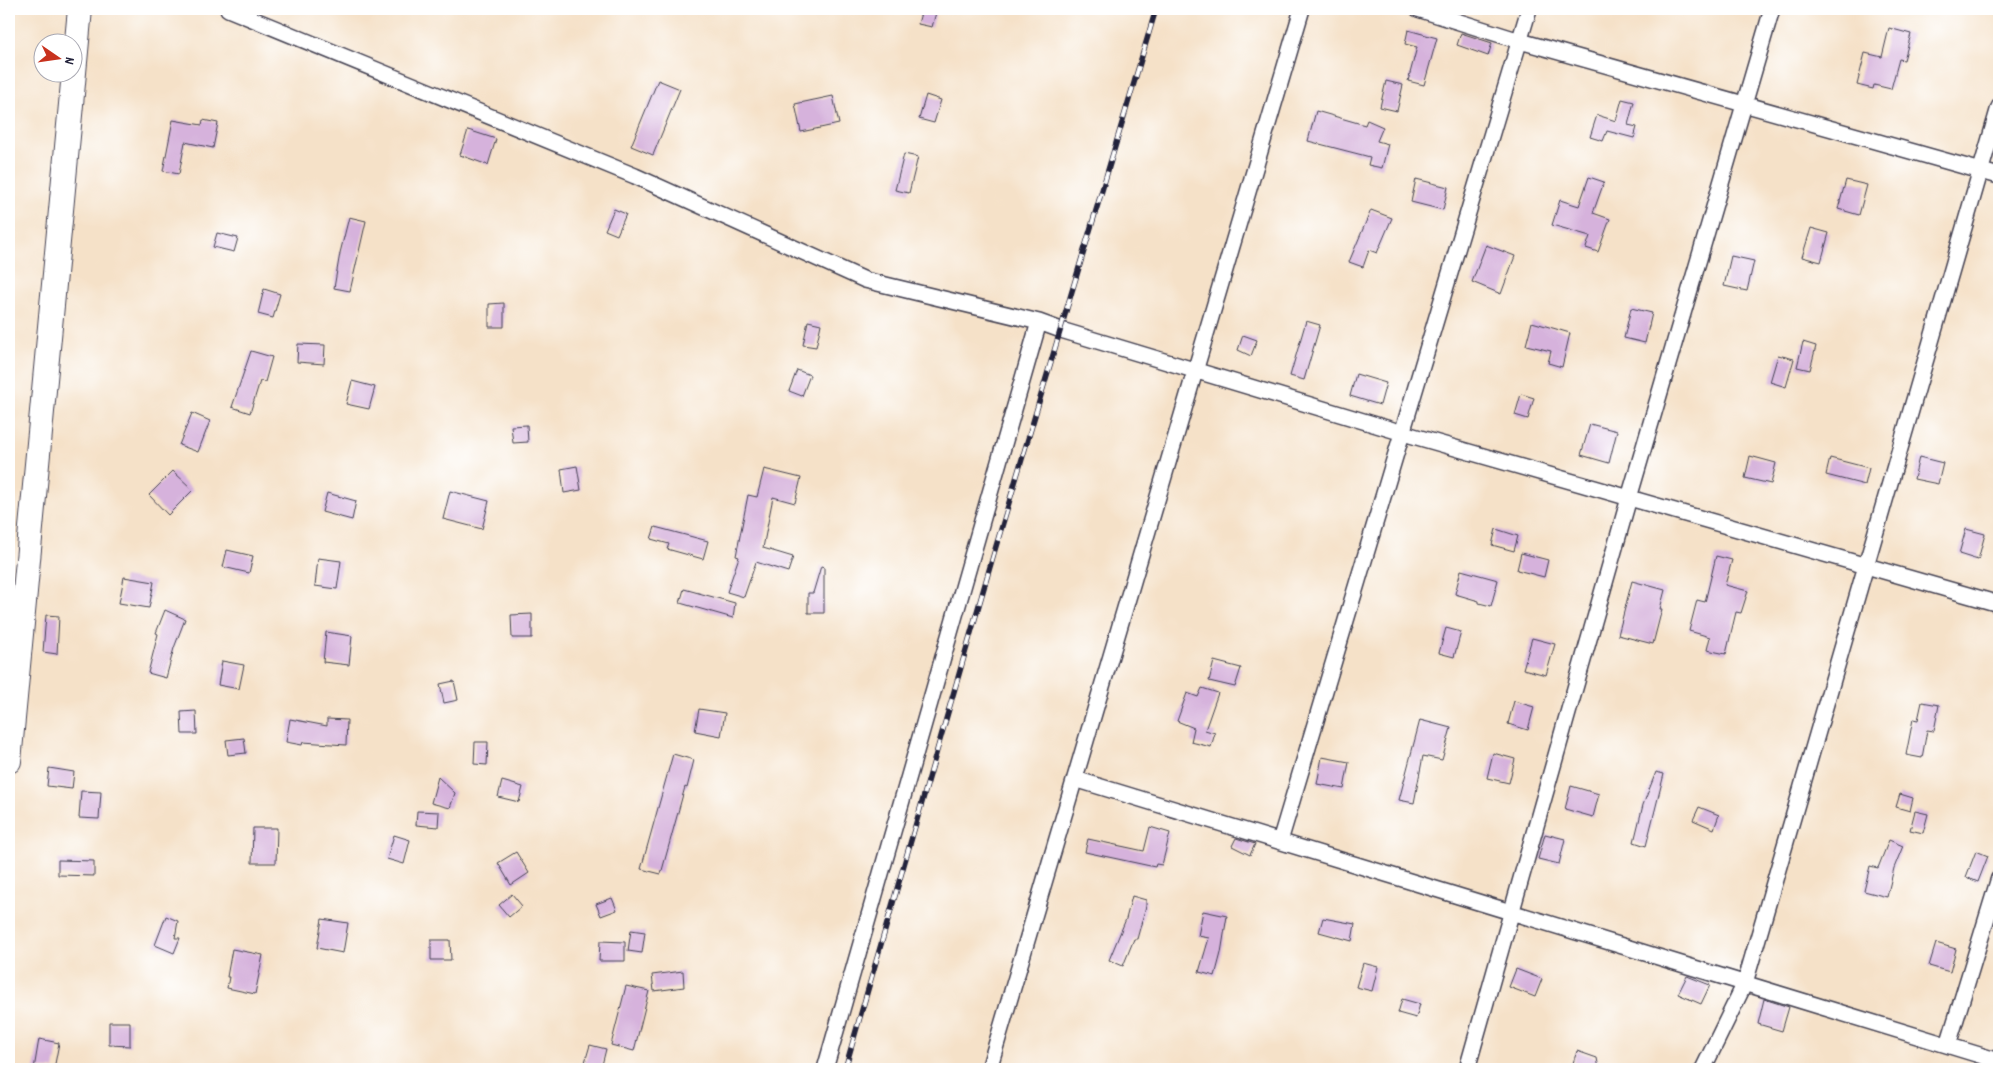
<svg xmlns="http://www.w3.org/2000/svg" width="2008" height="1078" font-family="Dekko,sans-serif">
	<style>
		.building { fill: #d6b2dc }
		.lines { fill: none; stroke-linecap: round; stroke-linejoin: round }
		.minor-casing { stroke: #423f50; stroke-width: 18 }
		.primary-casing { stroke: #423f50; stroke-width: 26 }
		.minor { stroke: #fff; stroke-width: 15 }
		.primary { stroke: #fff; stroke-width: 24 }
		.rail-casing { stroke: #22223b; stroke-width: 5.5 }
		.rail { stroke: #fff; stroke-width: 4; stroke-dasharray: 11; stroke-linecap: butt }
	</style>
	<rect width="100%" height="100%" fill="#fff"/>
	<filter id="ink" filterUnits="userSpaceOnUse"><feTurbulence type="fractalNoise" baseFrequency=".02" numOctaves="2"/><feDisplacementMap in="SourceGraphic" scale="10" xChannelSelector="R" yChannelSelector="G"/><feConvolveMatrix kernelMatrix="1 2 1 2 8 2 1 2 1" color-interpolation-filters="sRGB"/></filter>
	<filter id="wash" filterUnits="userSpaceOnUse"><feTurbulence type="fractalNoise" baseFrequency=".0096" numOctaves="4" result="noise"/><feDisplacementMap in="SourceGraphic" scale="20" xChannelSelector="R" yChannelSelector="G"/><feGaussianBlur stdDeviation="1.12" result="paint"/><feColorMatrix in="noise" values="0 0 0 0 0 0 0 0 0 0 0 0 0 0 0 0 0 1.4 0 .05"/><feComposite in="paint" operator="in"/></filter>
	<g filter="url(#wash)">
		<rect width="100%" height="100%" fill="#f5e1c8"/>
		<g id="blocks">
			<!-- building -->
			<path class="building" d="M922 9H937L932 27 918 24Z
				M1889 28 1911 34 1904 60 1899 59 1891 89 1874 85 1873 89 1857 85 1865 53 1882 57Z
				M1408 30 1437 38 1424 85 1408 81 1417 47 1405 44Z
				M1461 33 1492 43 1488 56 1457 45Z
				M658 80 680 89 653 155 631 146Z
				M1386 81 1403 85 1397 111 1380 107Z
				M926 95 941 100 934 123 919 119Z
				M833 96 839 124 801 132 795 104Z
				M1622 99 1634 102 1628 125 1637 127 1634 138 1607 131 1603 141 1590 137 1597 115 1616 121Z
				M1316 111 1365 125 1367 120 1383 127 1377 141 1388 144 1382 168 1368 165 1370 157 1308 141Z
				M173 120 202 125 203 120 218 123 213 148 185 142 179 174 163 171Z
				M468 130 496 139 488 165 460 155Z
				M904 154 918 157 909 193 895 190Z
				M1589 177 1604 182 1593 213 1610 219 1598 252 1586 248 1590 236 1552 225 1560 200 1579 206Z
				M1416 179 1448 187 1443 210 1411 202Z
				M1846 180 1867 185 1859 215 1838 209Z
				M614 209 626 214 617 235 605 230Z
				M1371 210 1392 218 1377 253 1369 250 1363 267 1349 262Z
				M349 217 366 221 350 291 334 288 340 253Z
				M1811 228 1829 233 1821 262 1802 257Z
				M217 233 238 238 234 252 213 247Z
				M1486 245 1515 256 1501 294 1472 282Z
				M1731 256 1754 261 1747 291 1724 286Z
				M264 289 280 294 273 318 258 314Z
				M504 303V327H489V304Z
				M1631 308 1652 313 1645 343 1624 338Z
				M808 321 821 324 816 347 803 345Z
				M1306 321 1320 325 1304 380 1290 376Z
				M1532 322 1570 333 1562 367 1548 363 1551 351 1526 345Z
				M1243 335 1257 340 1251 356 1238 350Z
				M1803 342 1816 346 1810 370 1797 367Z
				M298 344 325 345 324 364 297 362Z
				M251 351 272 357 265 382 260 381 250 413 232 407Z
				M1778 355 1794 359 1786 387 1770 382Z
				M797 370 810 375 802 396 789 391Z
				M1356 374 1386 383 1380 405 1350 396Z
				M352 381 375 387 369 409 346 404Z
				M1521 394 1534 398 1528 419 1515 415Z
				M192 413 210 421 198 452 179 445Z
				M1590 424 1617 431 1609 463 1581 455Z
				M527 425 528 442 513 443 511 426Z
				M1750 456 1776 463 1771 484 1745 478Z
				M1919 457 1943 463 1938 484 1914 479Z
				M1830 458 1869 468 1865 485 1826 475Z
				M577 466 581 490 564 493 561 469Z
				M764 469 801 478 795 503 773 497 763 548 793 557 788 572 756 562 744 597 727 592 739 557 736 556 748 495 757 497Z
				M173 471 193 490 168 515 149 495Z
				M450 491 489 501 482 529 443 519Z
				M327 493 356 501 352 520 322 512Z
				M655 527 708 541 703 559 667 549 669 544 651 539Z
				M1496 529 1518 536 1514 551 1492 545Z
				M1966 529 1985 534 1978 560 1959 554Z
				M227 550 253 556 249 573 223 567Z
				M1521 553 1548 560 1544 577 1517 570Z
				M1716 556 1732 560 1725 585 1748 591 1741 613 1736 612 1726 654 1707 650 1710 637 1689 631 1697 600 1705 602Z
				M318 558 341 561 337 589 315 586Z
				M821 566 824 567V613H808V593H813Z
				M1461 570 1498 580 1491 606 1479 603V601L1455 594Z
				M124 577 154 582 149 608 119 603Z
				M1632 581 1665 590 1660 609H1662L1653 644 1618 635Z
				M684 589 735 603 733 618 680 603Z
				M165 610 185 619 174 648 166 678 148 673 158 634 156 633Z
				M532 614V638H512L511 615Z
				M46 615 59 616 57 654 43 652Z
				M1446 628 1461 632 1454 657 1439 653Z
				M326 632 352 636 349 665 323 662Z
				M1532 638 1555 644 1546 675 1523 669Z
				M222 661 244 665 239 689 218 685Z
				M1214 661 1241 668 1235 687 1209 681Z
				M454 681 458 700 444 703 440 684Z
				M1202 688 1218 693 1205 730 1215 733 1211 747 1191 742 1194 728 1177 721 1187 693 1198 697Z
				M1514 701 1534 707 1528 730 1508 724Z
				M1922 702 1939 705 1934 731 1927 730 1922 758 1906 755 1913 719 1918 720Z
				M699 709 725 713 721 736 695 731Z
				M196 711 197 734H182L181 712Z
				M290 719 327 726V719L347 720 346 745 303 742 302 745 286 742Z
				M1420 720 1451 728 1442 760 1423 756 1414 803 1399 800Z
				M244 738 246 753 228 755 226 740Z
				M475 742H488L487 765 474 764Z
				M1493 753 1515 759 1509 783 1487 778Z
				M673 754 694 760 687 788 685 787 661 874 641 869Z
				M1322 757 1349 762 1344 789 1317 784Z
				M49 768 74 772 72 789 47 786Z
				M1656 772 1664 774 1646 846 1634 842 1643 805Z
				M438 777 455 793 450 808 431 803Z
				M502 781 523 787 519 802 498 797Z
				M1571 786 1599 794 1593 817 1565 809Z
				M81 791 101 792 99 819 79 818Z
				M1900 794 1913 798 1910 811 1896 807Z
				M1699 807 1719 815 1714 829 1693 820Z
				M417 811 439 812 438 827 416 825Z
				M1915 811 1928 814 1923 833 1910 830Z
				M1150 827 1170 833 1162 865 1156 864 1155 867 1085 852 1088 839 1144 851Z
				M253 828H277L276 863H252Z
				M1545 834 1565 839 1559 864 1538 859Z
				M394 835 410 840 404 864 387 859Z
				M1236 838 1255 844 1250 855 1232 846Z
				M1889 840 1903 846 1894 868 1887 897 1864 891 1870 866 1878 868Z
				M1976 851 1988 856 1978 882 1966 877Z
				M516 852 529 873 511 885 498 863Z
				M58 860 94 861V876L58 875Z
				M512 894 522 906 509 917 499 905Z
				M1132 896 1146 900V906L1137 939H1134L1123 966 1109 960 1126 919Z
				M612 898 617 910 601 916 596 904Z
				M1203 911 1227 916 1221 953 1215 976 1199 972 1209 938 1198 936Z
				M166 916 178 921 175 938H180L174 953 155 945Z
				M1323 918 1355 924 1352 941 1319 932Z
				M322 919 348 923 343 953 317 948Z
				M631 930 645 932 642 953 628 951Z
				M431 940H450L451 960H431Z
				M600 941 625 942V961H599Z
				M1936 943 1956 949 1950 972 1929 966Z
				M232 949 263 955 255 994 227 988 229 977H227Z
				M1363 963 1378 967 1372 991 1356 987Z
				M1516 969 1542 979 1535 997 1509 987Z
				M683 971 684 987 654 991 652 975Z
				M1687 976 1710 985 1701 1004 1678 994Z
				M626 986 649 991 634 1051 611 1045Z
				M1402 999 1420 1004 1416 1018 1398 1013Z
				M1764 999 1789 1007 1782 1031 1758 1024Z
				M109 1022H130V1046L109 1045Z
				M39 1039 59 1043 54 1069H34Z
				M590 1045 606 1049 601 1069H583Z
				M1577 1051 1597 1058 1599 1069H1571Z"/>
		</g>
	</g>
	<g filter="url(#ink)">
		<use href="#blocks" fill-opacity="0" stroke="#423f50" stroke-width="1"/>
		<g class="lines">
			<defs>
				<path id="minor" d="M228 9 635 176 865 280 1039 322 1061 330 1403 433 1999 604
					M1418 9 1520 41 1999 176
					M1075 779 1999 1061
					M1280 841 1529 9
					M1948 1045 1999 878
					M825 1069 1039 322
					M989 1069 1302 9
					M1467 1069 1629 498 1772 9
					M1703 1069 1745 983 1999 107"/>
				<path id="primary" d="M9 761 80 9"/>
			</defs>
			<!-- minor casing -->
			<use href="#minor" class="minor-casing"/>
			<!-- primary casing -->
			<use href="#primary" class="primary-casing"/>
			<!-- minor -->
			<use href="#minor" class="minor"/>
			<!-- primary -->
			<use href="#primary" class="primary"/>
			<defs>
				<path id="rail" d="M845 1069 994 553 1156 9"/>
			</defs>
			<!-- rail casing -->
			<use href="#rail" class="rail-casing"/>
			<!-- rail -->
			<use href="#rail" class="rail"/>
		</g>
	</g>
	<!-- margin -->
	<rect width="2008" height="1078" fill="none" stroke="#fff" stroke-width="30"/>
	<!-- north arrow -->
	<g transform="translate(58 58) rotate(103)"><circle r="24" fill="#ffffff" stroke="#a7a7b1"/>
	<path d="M0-4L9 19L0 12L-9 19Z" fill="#c8321e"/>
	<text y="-8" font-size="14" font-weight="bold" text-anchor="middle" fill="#22223b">N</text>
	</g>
</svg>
